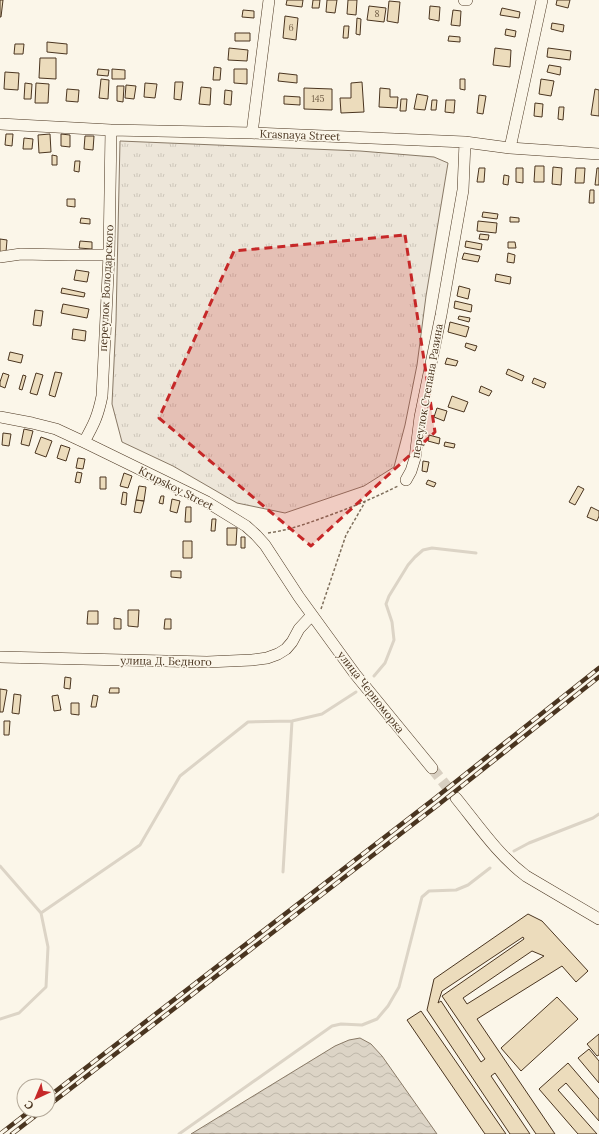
<svg xmlns="http://www.w3.org/2000/svg" width="599" height="1134" font-family="Lora,serif">
	<style>
		.park { fill: url(#park-tufts); stroke: #887966 }
		.water { fill: url(#water-waves); stroke: #887966 }
		.lines { fill: none; stroke-linecap: round; stroke-linejoin: round }
		.stream { stroke: #dcd4c6; stroke-width: 3 }
		.building { fill: #ecdcbc; stroke: #4a3520; fill-rule: evenodd }
		.minor-tunnel { stroke: #d8cfc1; stroke-width: 11; stroke-dasharray: 11 5.5; stroke-linecap: butt }
		.minor-casing { stroke: #4a3520; stroke-width: 12 }
		.path { stroke: #7f6f5c; stroke-width: 1.5; stroke-dasharray: 3 2; stroke-linecap: butt }
		.minor { stroke: #fbf6e9; stroke-width: 11 }
		.rail-casing { stroke: #4a3520; stroke-width: 4.5 }
		.rail { stroke: #fbf6e9; stroke-width: 3; stroke-dasharray: 9; stroke-linecap: butt }
		.marked { fill: #c62828; fill-opacity: 0.2; stroke: #c62828; stroke-width: 3; stroke-dasharray: 8 5; stroke-linejoin: round }
		.labels { text-anchor: middle; stroke-width: 3; stroke-linejoin: round; paint-order: stroke }
		.number-label { font-size: 9px; fill: #725f47 }
		.street-label { font-size: 11px; fill: #4a3520; stroke: #fbf6e9 }
	</style>
	<defs>
		<pattern id="park-tufts" width="24" height="20" patternUnits="userSpaceOnUse"><rect width="24" height="20" fill="#ede6d9"/><path d="M3 7l-1-3M5 7V3M7 7l1-3M15 17l-1-3M17 17v-4M19 17l1-3" fill="none" stroke="#cdc6ba"/></pattern>
		<pattern id="water-waves" width="16" height="10" patternUnits="userSpaceOnUse"><rect width="16" height="10" fill="#dcd4c6"/><path d="M0 5q4-4 8 0t8 0" fill="none" stroke="#beb7aa"/></pattern>
	</defs>
	<rect width="100%" height="100%" fill="#fbf6e9"/>
	<!-- park -->
	<path class="park" d="M120 141 360 151 434 157 448 163 426 296 417 365 405 425 394 467 364 486 285 513 237 503 173 466 122 442 112 404 116 321Z"/>
	<!-- water -->
	<path class="water" d="M360 1038 371 1044 382 1056 437 1134H191L335 1046 349 1040Z"/>
	<g class="lines">
		<!-- stream -->
		<path class="stream" d="M374 676 385 663 394 640 392 622 386 604 389 596 408 565 415 557 423 550 432 548 476 553
			M514 851 529 843 593 818 599 814
			M0 866 41 913 48 947 46 987 19 1013 0 1019
			M283 872 292 721
			M41 913 140 845 180 776 248 722 292 721 322 714 356 692
			M179 1134 332 1026 341 1024 362 1025 377 1019 388 1006 399 987 422 897 429 891 456 890 468 885 490 868"/>
	</g>
	<!-- building -->
	<path class="building" d="M0 0H3L1 17H0Z
		M287 0H303L302 7 286 5Z
		M313 0H320L319 8H312Z
		M327 0H337L335 13 326 12Z
		M348 0H357L356 15 347 14Z
		M557 0H570L568 8 556 5Z
		M389 1 400 2 398 23 387 21Z
		M369 6 386 8 384 22 367 20Z
		M430 6 440 7 439 21 429 19Z
		M502 8 520 12 519 18 500 15Z
		M243 10 254 11V18L242 17Z
		M453 10 461 11 460 26 451 25Z
		M285 16 298 18 296 40 283 38Z
		M357 18 361 19 360 35 356 34Z
		M552 23 564 25 563 32 551 29Z
		M344 26H349L348 38H343Z
		M506 29 516 31 515 37 505 35Z
		M235 33H250V41H235Z
		M449 36 460 37V42L448 41Z
		M47 42 67 44V54L47 52Z
		M15 44H24L23 54H14Z
		M229 48 248 50 247 61 228 60Z
		M495 48 511 50 510 67 493 65Z
		M548 48 571 51 570 60 547 57Z
		M40 58H56V79L39 78Z
		M549 65 561 67 560 75 547 72Z
		M214 67 221 68 220 80H213Z
		M98 69 109 70 108 76 97 75Z
		M112 69 125 70V79H112Z
		M234 69H247V84L234 83Z
		M5 72 19 73 18 90 4 89Z
		M279 73 297 75V83L278 81Z
		M101 79 109 80 108 99 99 98Z
		M460 79H465V90L460 89Z
		M541 79 554 81 551 96 539 94Z
		M175 82H183L181 100 174 99Z
		M362 82 364 112 341 113 340 98H351V83Z
		M25 83 32 84 31 99H24Z
		M36 83 49 84 48 103H35Z
		M145 83 157 84 155 98 144 97Z
		M126 85 136 86 134 99 125 98Z
		M117 86H124L123 102 117 101Z
		M201 87 211 88 210 105 199 104Z
		M304 88 332 89V110L304 109Z
		M380 88 390 89V97H398L397 108 379 107Z
		M67 89 79 90 78 102 66 101Z
		M595 89 599 90V116L591 115Z
		M225 90 232 91 231 105 224 104Z
		M417 94 428 96 425 110 414 109Z
		M479 95 486 96 483 114 477 113Z
		M284 96 300 97V105L284 104Z
		M401 99H407L406 111H400Z
		M432 100H437L436 110H431Z
		M446 100H455L454 113 445 112Z
		M535 103 543 104 542 117 534 116Z
		M559 107H564L563 120 558 119Z
		M6 134H13L12 146 5 145Z
		M50 134 51 152 39 153 38 135Z
		M61 134 70 135V147L61 146Z
		M85 136H94L93 150 84 149Z
		M24 138 33 139 32 149H23Z
		M52 155 57 156V165H52Z
		M75 161H80L79 172 74 171Z
		M535 166H544V182H534Z
		M553 167 562 168 561 185 552 184Z
		M479 168H485L484 182H477Z
		M516 168H523V183L516 182Z
		M576 168H585L584 183H575Z
		M597 168H599V185H595Z
		M504 175 509 176 508 185 503 184Z
		M590 190H594V203H589Z
		M67 199H75V207L67 206Z
		M483 212 498 214 497 219 482 217Z
		M510 217 519 218V222H510Z
		M81 218 90 219V224L80 223Z
		M478 221 497 223 496 233 477 231Z
		M480 234 489 235 488 240 479 239Z
		M0 239 7 240 6 252H0Z
		M80 241 92 242V249L79 248Z
		M466 241 482 244 481 250 465 247Z
		M508 242H515L516 248H508Z
		M464 253 480 256 478 262 462 259Z
		M508 253 515 255 514 263 507 262Z
		M76 270 89 272 87 282 74 280Z
		M496 274 511 277 510 284 495 281Z
		M459 286 470 289 468 299 457 296Z
		M62 288 85 293 84 297 61 293Z
		M455 301 472 305 471 312 454 308Z
		M63 304 89 309 87 318 61 313Z
		M35 310 43 311 41 326 33 325Z
		M459 316 470 318 469 322 458 319Z
		M450 322 469 327 466 337 448 332Z
		M73 329 86 331 85 341 72 339Z
		M466 343 477 346 475 351 465 347Z
		M10 352 23 355 21 363 8 360Z
		M447 358 458 361 456 366 445 364Z
		M508 369 524 376 522 381 506 374Z
		M55 372 62 373 55 397 49 395Z
		M3 373 9 375 5 388 0 386V382Z
		M36 373 43 375 37 395 30 393Z
		M23 375 26 376 22 390 19 389Z
		M534 378 546 383 544 388 532 383Z
		M481 386 492 391 489 396 479 392Z
		M452 396 468 402 464 412 448 407Z
		M437 408 447 411 444 421 434 417Z
		M24 429 33 431 29 446 21 444Z
		M3 433 11 434 9 446 2 445Z
		M429 435 440 438 439 444 428 441Z
		M41 437 52 441 46 457 35 453Z
		M445 442 455 444 454 448 444 446Z
		M61 445 70 448 66 461 57 458Z
		M78 458 85 459 83 469 76 468Z
		M423 461 429 462 427 472 422 471Z
		M77 472 82 473 80 483 75 482Z
		M124 473 132 476 128 488 120 486Z
		M100 477H106V489H100Z
		M428 480 436 483 434 487 426 484Z
		M139 486 146 487 144 501 136 500Z
		M578 486 584 489 575 505 569 502Z
		M123 492 127 493 126 505 121 504Z
		M161 496H164L163 504 159 503Z
		M172 499 180 501 177 513 170 511Z
		M136 500 144 501 141 513 134 512Z
		M186 507H191V522H185Z
		M591 507 599 511V516L597 521 587 517Z
		M212 519H216L215 531H211Z
		M227 528H237L236 545H227Z
		M241 537H245V548H241Z
		M183 541H192V558H183Z
		M171 571H181V578L171 577Z
		M128 610H139L138 627 128 626Z
		M88 611H98V624H87Z
		M114 618 121 619V629H114Z
		M165 619H171V629H164Z
		M65 677 71 678 70 689 64 688Z
		M110 688H119V693H109Z
		M0 689 7 690 3 712H0Z
		M14 694 21 695 19 714 12 713Z
		M58 695 61 710 54 711 52 696Z
		M93 695 98 696 96 707H91Z
		M71 703H79V715L71 714Z
		M4 721H10L9 735H4Z
		M528 914 542 921 588 971 576 982 562 966 477 1019 555 1134H536L495 1073 491 1076 530 1134H510L427 1010 434 979ZM523 937 524 939 442 996 485 1059 481 1062 441 1001 438 1003 442 991ZM532 951 544 956 467 1004 463 998Z
		M557 997 578 1019 521 1071 501 1048Z
		M421 1011 506 1134H485L407 1020Z
		M599 1034V1055L597 1056 587 1044Z
		M589 1049 599 1061V1083L578 1058Z
		M568 1063 599 1099V1121L566 1083 558 1090 597 1134H578L539 1089Z"/>
	<g class="lines">
		<!-- minor-tunnel -->
		<path class="minor-tunnel" d="M432 768 456 798"/>
		<defs>
			<path id="minor" d="M464 0H467
				M0 124 111 130 252 133 465 142 510 148 599 154
				M252 133 269 0
				M510 148 542 0
				M0 257 21 254 68 255H109
				M0 417 32 423 56 429 84 442 207 502 246 526 256 535 265 545 299 597 355 674 432 768
				M84 442C94 424 98 416 102 396L109 255 111 130
				M406 480 411 471 415 458 420 417 441 315 463 190 465 142
				M0 657 207 662 252 660 267 658 278 654 286 649 292 642 299 629 312 615
				M456 798C478 825 498 855 526 876L599 919"/>
		</defs>
		<!-- minor casing -->
		<use href="#minor" class="minor-casing"/>
		<!-- path -->
		<path class="path" d="M268 533C291 530 311 522 333 514 355 506 376 497 398 486
			M321 609 346 535 365 502"/>
		<!-- minor -->
		<use href="#minor" class="minor"/>
		<defs>
			<path id="rail" d="M48 1097 434 799 599 668
				M48 1106 438 805 599 677
				M0 1134 31 1110
				M12 1134 43 1110"/>
		</defs>
		<!-- rail casing -->
		<use href="#rail" class="rail-casing"/>
		<!-- rail -->
		<use href="#rail" class="rail"/>
	</g>
	<!-- marked area -->
	<path class="marked" d="M405 235 435 432 311 546 159 418 234 251Z"/>
	<g class="labels">
		<!-- number labels -->
		<g class="number-label">
			<text x="377" y="17">8</text>
			<text x="291" y="31">6</text>
			<text x="318" y="102">145</text>
		</g>
		<!-- street labels -->
		<g class="street-label">
			<text transform="translate(300 135) rotate(2)" y="4">Krasnaya Street</text>
			<text transform="translate(106 288) rotate(-87)" y="4">переулок Володарского</text>
			<text transform="translate(427 391) rotate(-80)" y="4">переулок Степана Разина</text>
			<text transform="translate(176 488) rotate(27)" y="4">Krupskoy Street</text>
			<text transform="translate(166 661) rotate(1)" y="4">улица Д. Бедного</text>
			<text transform="translate(371 692) rotate(52)" y="4">улица Черноморка</text>
		</g>
	</g>
	<!-- north arrow -->
	<g transform="translate(36 1098) rotate(224)"><circle r="19" fill="#fbf6e9" stroke="#b4a999"/>
	<path d="M0-3L7 15L0 10L-7 15Z" fill="#c62828"/>
	<text y="-6" font-size="11" font-weight="bold" text-anchor="middle" fill="#4a3520">С</text>
	</g>
</svg>
